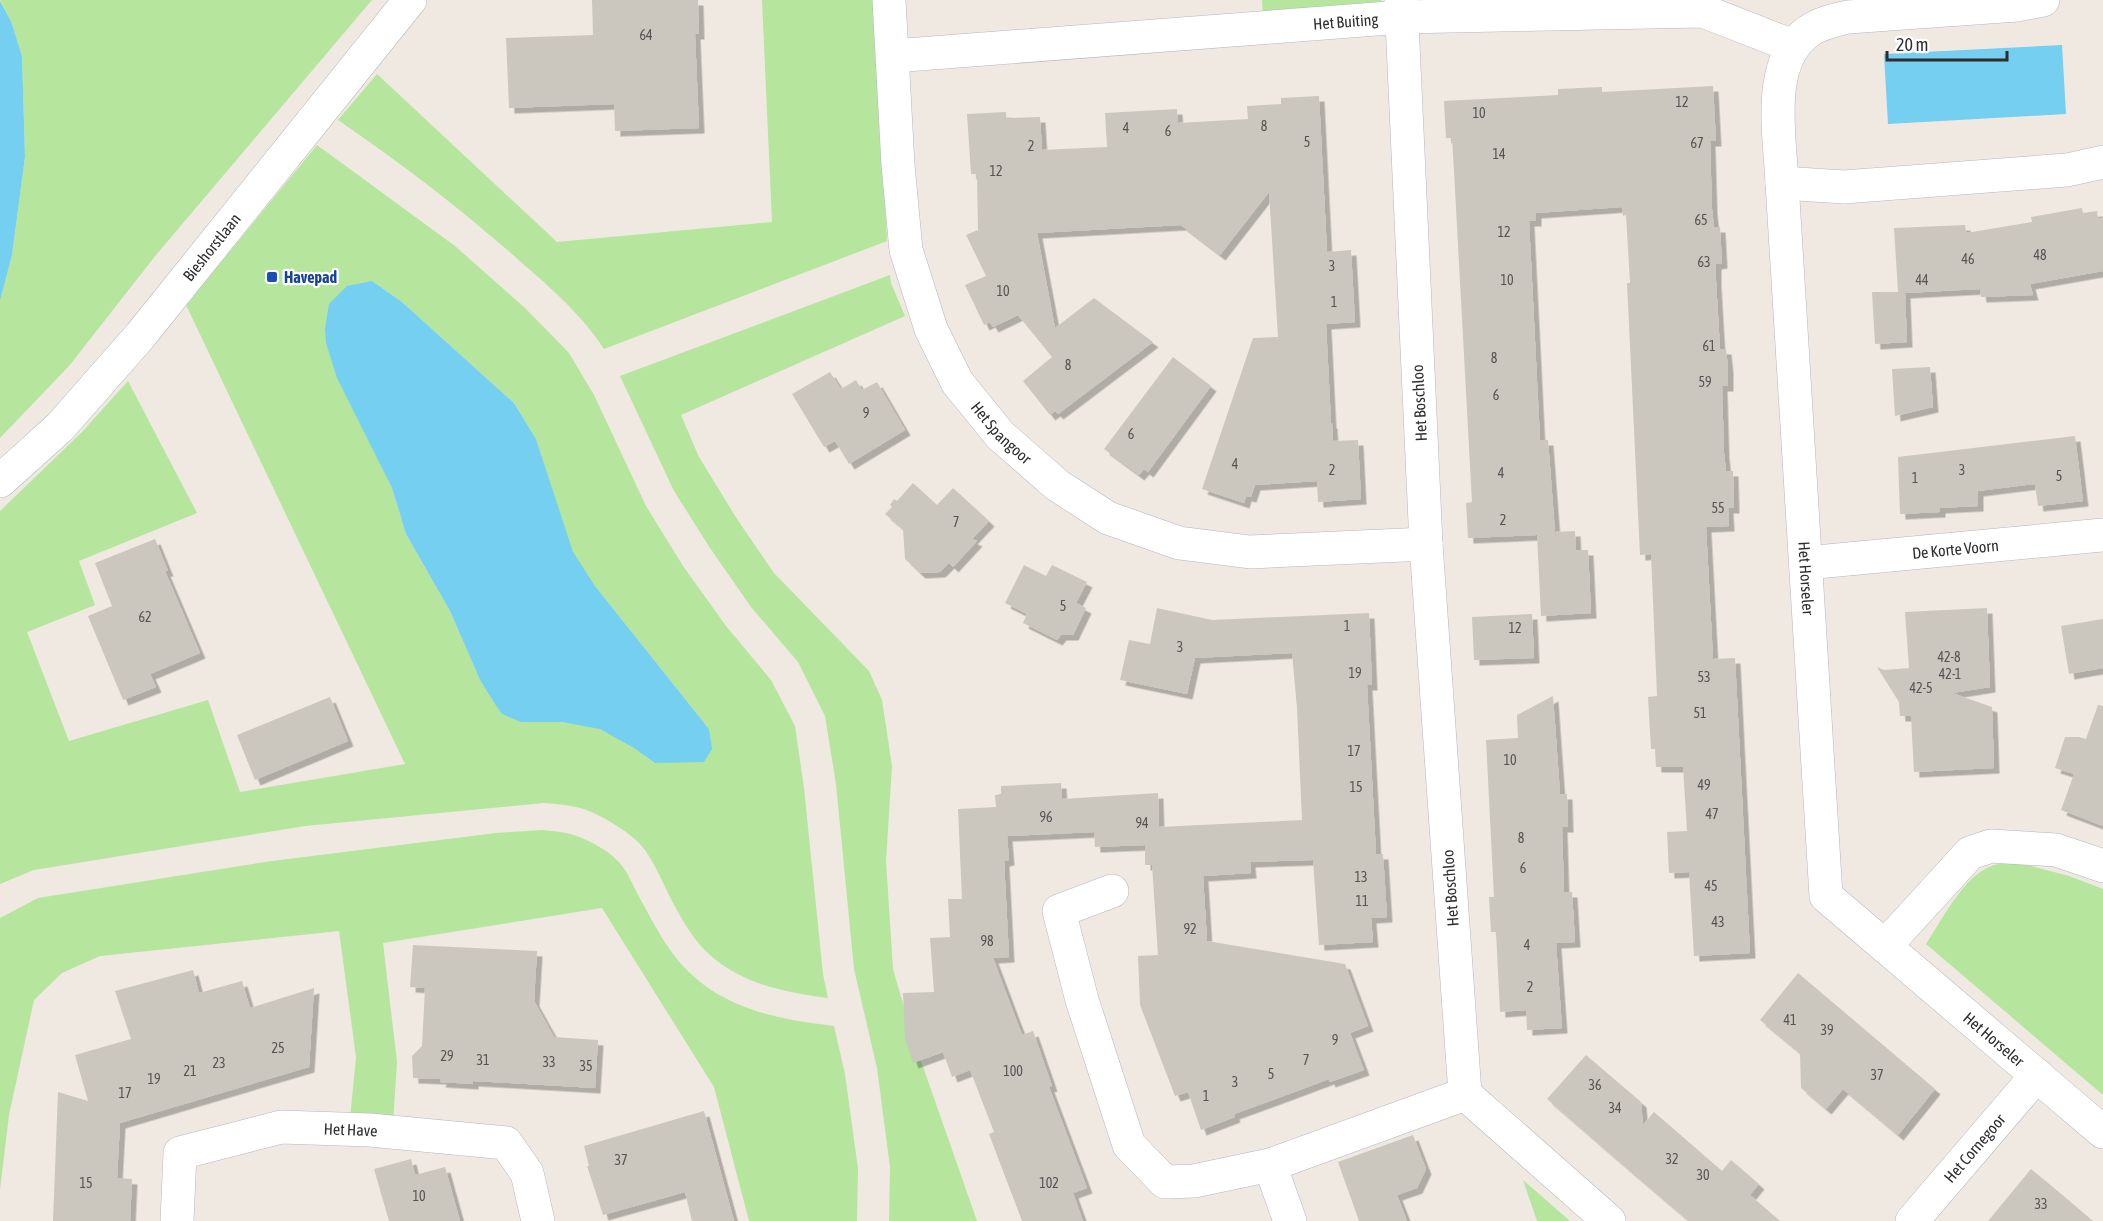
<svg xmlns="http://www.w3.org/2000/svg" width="2103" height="1221" font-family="'Asap Condensed',sans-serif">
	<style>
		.green { fill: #b6e59e; fill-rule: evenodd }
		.water { fill: #75cff0 }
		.building { fill: #cbc7bf; filter: url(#shadow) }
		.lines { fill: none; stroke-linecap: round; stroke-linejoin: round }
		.minor-casing { stroke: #b4b7c1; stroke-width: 34 }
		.minor { stroke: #fff; stroke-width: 33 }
		.transit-dot { fill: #1a4fb4; stroke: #fff; stroke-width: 2 }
		.labels { text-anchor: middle; stroke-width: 4.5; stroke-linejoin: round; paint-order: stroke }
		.number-label { font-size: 14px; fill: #555452 }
		.street-label { font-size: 16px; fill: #2e2e2e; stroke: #fff }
		.transit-label { font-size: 16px; font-weight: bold; fill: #164399; stroke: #fff; text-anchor: start }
	</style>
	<defs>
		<filter id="shadow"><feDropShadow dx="5.5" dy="5.5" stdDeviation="0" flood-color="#0004"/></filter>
	</defs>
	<rect width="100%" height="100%" fill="#efe9e1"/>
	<!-- green -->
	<path class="green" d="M0 0H372L156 255 69 366 0 438V301L12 255 25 157 22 56 11 21Z
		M762 0H875L887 241 604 349C583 316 551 288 522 263 464 211 402 164 338 120L377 74 557 242 772 222Z
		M1262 0H1381L1382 11 1263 16Z
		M317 145 455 246 525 308 569 353 594 395 646 506 683 566 726 626 771 680 795 726 804 788 823 974 828 998C787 993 742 984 710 955 694 941 683 921 673 903 664 885 656 866 645 850 634 834 599 813 580 808 569 805 556 804 544 803L305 826 34 870 0 884V511L82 432 128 381 197 513 79 561 95 605 27 632 69 741 208 700 240 792 405 764 186 305ZM372 281 402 302 514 403 536 439 572 552 595 586 709 729 655 763C639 751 620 736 600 729 575 720 547 722 521 722L480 680 450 611 406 534 392 488 366 434Z
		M890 275 891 283 905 316 681 415 699 457 737 519 774 573 869 671 882 700 892 766 886 861 893 969 914 1041 977 1221H889L890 1167 877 1068 854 969 836 784 825 716 798 662 751 607 710 548 674 491 620 376Z
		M542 830C552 831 564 832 574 835 591 841 612 852 623 867 628 874 632 883 636 891 652 920 667 952 691 974 730 1011 784 1020 834 1026L845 1074 858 1169 857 1221H749L714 1087 602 908 383 943 397 1062 393 1123 350 1119 356 1057 339 931 100 956 62 973 34 1000 9 1115 0 1190V918L38 898 272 861 496 833Z
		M2016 862 2069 876 2103 889V1095L1926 944C1942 920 1964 875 1992 866 1999 863 2008 863 2016 862Z
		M1523 1180 1570 1221H1537Z"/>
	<!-- water -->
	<path class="water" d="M0 1 11 21 22 56 25 157 12 255 0 301Z
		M2062 45 2066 114 1888 124 1884 54Z
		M372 281 402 302 514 403 536 439 573 552 595 586 709 729 712 749 704 762 655 763 634 748 600 729 562 722H521L502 714 495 704 480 680 450 611 406 534 392 488 337 378 326 343 325 329 329 304 347 286Z"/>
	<!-- building -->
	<path class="building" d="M592 0H698L699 34H695L699 128 615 131 614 104 509 108 506 38 593 35Z
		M1713 86 1716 141H1710L1712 209 1714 227H1720L1722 263 1716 264V281L1720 349H1726L1728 368V386H1722L1724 453 1726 471H1733L1734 508H1728L1729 526 1706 527 1713 659 1735 658 1750 953 1694 956 1689 872 1669 873 1667 832 1687 831 1683 767H1656L1655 749H1651L1648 697 1657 696 1651 554 1640 555 1627 283H1630L1626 215 1623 216 1622 207 1536 213V221H1529L1540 440H1548L1555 532 1575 531 1576 550H1588L1591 613 1541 616 1537 535 1468 538 1466 503 1472 502 1454 172 1452 138H1446L1444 101 1558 95V89L1602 87V92Z
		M1319 96 1327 252 1351 250 1355 322 1326 324 1331 423H1332L1333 441 1358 440 1361 499 1318 502 1317 481 1255 485 1251 497 1246 496 1244 503 1202 489 1253 338 1278 337 1269 192 1220 255 1181 225 1037 233 1055 328 1094 298 1153 342 1058 414 1055 411 1050 415 1023 381 1052 357 1018 315 993 327 990 322 984 325 965 285 986 276 966 235 978 230 977 174H971L967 114 1006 112V118L1040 117 1042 150 1107 147 1105 113 1177 109 1178 123 1248 119 1247 106 1281 104V98Z
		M2082 208 2083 213 2097 211 2098 219 2103 218V271L2030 284 2033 295 1981 297 1980 289 1905 293 1907 342 1875 344 1872 292H1898L1894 228 1965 225 1966 233 2032 222 2031 217Z
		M1173 357 1211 386 1148 472 1144 469 1139 475 1104 449Z
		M1930 367 1933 407 1895 416 1892 369Z
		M830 372 841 389 856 380 862 390 877 382 905 430 849 464 835 441 824 447 792 394Z
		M2075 436 2083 501 2038 506 2035 484 1978 491V506L1940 508V512L1900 514 1898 457Z
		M913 483 937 505 953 488 989 521 972 539 977 541 953 567 949 563 940 572 920 573 905 559 903 529 885 514 892 507 890 505 894 499 897 501Z
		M155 539 168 571H165L200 653 150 674 156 687 123 700 88 616 112 606 95 563Z
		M1024 565 1046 576 1052 565 1087 582 1076 603 1086 608 1073 635H1061L1057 640 1023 623 1027 614 1005 603Z
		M1157 608 1212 620 1369 613 1372 685H1367L1376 854H1383L1387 917 1371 918 1373 942 1319 945 1313 860 1250 862 1251 873 1203 876 1207 941 1345 964 1368 1026 1350 1033 1364 1070 1330 1082 1329 1079 1297 1091 1234 1114 1235 1117 1201 1130 1188 1092 1175 1096 1140 1005 1138 956 1158 955 1152 865H1145V845L1095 847 1094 832 1007 836 1009 860 1004 861 1009 957 993 958 1022 1035 1033 1031 1052 1086 1049 1087 1087 1188 1073 1193 1083 1221H1022L989 1134 994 1132 970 1070 952 1077 943 1052 913 1063 905 1039 903 993 934 992 930 938 950 937 948 899H962L958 809 996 807 995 795 1001 794V786L1061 783 1062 799 1158 793 1159 827 1302 820 1297 708 1292 653 1195 658 1187 694 1120 680 1129 640 1150 644Z
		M1987 608 1990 687 1952 693 1992 707 1994 768 1914 772 1911 716H1900L1899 702 1877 667 1884 670 1909 668 1905 612Z
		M1532 614 1534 658 1474 660 1472 617Z
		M2103 619V668L2069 674 2061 626Z
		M1553 696 1560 794H1567L1568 827H1562L1564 892H1572L1575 942 1556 943 1562 1028 1527 1030 1526 1010 1500 1012 1496 932H1491L1489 897H1494L1486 740 1518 738 1517 715Z
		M330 697 348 741 255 780 237 735Z
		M2098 705 2103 706V826L2061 810 2074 774 2055 768 2065 737H2079L2086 739Z
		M413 945 537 951 534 1001 554 1037 598 1040 595 1088 473 1081V1084L440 1082 441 1079 413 1078 412 1056 422 1046 425 988 410 987Z
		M193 970 199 993 242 981 250 1008 314 988 309 1067 120 1123 117 1178 132 1179 130 1221H53L58 1092 88 1101 75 1055 131 1039 115 991Z
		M1798 973 1935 1089 1898 1135 1843 1089 1826 1109 1801 1088 1800 1053 1760 1020Z
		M1586 1055 1641 1102 1643 1125 1654 1112 1722 1171 1731 1160 1759 1184 1750 1195 1780 1221H1689L1629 1170 1547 1099Z
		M704 1111 734 1221H692L685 1192 603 1215 587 1166H589L584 1146Z
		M1413 1135 1426 1169 1417 1188 1397 1195 1407 1221H1359L1338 1162Z
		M411 1159 415 1175 445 1167 460 1221H389L374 1169Z
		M2031 1169 2060 1193 2093 1221H1988Z"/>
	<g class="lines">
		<defs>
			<g id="minor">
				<path id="s1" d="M889 0 898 165 906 250 931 329 957 382 1000 435 1057 485 1108 518 1179 543 1250 552 1426 544"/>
				<path id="s2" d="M2043 0 2017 5 1848 17C1835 20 1820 23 1809 31 1765 61 1780 137 1782 183L1826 896 2103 1132"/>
				<path id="s3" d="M893 56 1402 17 1703 11 1793 46"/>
				<path d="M1782 183 1844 187 2067 170 2103 162"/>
				<path id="s4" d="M0 481 60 427 140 336 410 0"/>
				<path id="s5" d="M1806 563 2103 535"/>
				<path d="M1112 891 1059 911 1082 1000 1129 1145 1165 1182 1194 1181 1270 1165 1465 1094 1426 544 1401 0"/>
				<path d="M1885 946 1970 853 1991 846 2056 850 2103 866"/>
				<path d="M1465 1094 1609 1221"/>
				<path d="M1270 1165 1290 1221"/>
				<path id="s6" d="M177 1221 180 1153 281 1127 370 1130 506 1143 527 1173 538 1221"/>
				<path id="s7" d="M1912 1221 2037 1075"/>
			</g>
		</defs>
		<!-- minor casing -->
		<use href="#minor" class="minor-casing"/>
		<!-- minor -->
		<use href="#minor" class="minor"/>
	</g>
	<!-- markers -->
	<rect class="transit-dot" x="266" y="271" width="12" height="12" rx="3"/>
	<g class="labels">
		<!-- number labels -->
		<g class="number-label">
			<text x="646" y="40">64</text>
			<text x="1682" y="107">12</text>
			<text x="1479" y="118">10</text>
			<text x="1264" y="131">8</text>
			<text x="1126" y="133">4</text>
			<text x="1168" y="136">6</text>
			<text x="1307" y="147">5</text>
			<text x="1697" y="148">67</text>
			<text x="1031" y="151">2</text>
			<text x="1499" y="159">14</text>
			<text x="996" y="176">12</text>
			<text x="1701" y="225">65</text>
			<text x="1504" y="237">12</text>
			<text x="2040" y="260">48</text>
			<text x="1968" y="264">46</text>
			<text x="1704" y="267">63</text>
			<text x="1332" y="271">3</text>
			<text x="1507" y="285">10</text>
			<text x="1922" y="285">44</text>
			<text x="1003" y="296">10</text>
			<text x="1334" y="307">1</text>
			<text x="1709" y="351">61</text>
			<text x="1494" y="363">8</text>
			<text x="1068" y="370">8</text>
			<text x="1705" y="387">59</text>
			<text x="1496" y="400">6</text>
			<text x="866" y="418">9</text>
			<text x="1131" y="439">6</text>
			<text x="1235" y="469">4</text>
			<text x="1332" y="475">2</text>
			<text x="1962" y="475">3</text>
			<text x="1501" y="478">4</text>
			<text x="2059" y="481">5</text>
			<text x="1915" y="483">1</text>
			<text x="1718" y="513">55</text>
			<text x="1503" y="525">2</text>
			<text x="956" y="527">7</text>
			<text x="1063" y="611">5</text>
			<text x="145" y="622">62</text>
			<text x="1347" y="631">1</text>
			<text x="1515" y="633">12</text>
			<text x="1180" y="652">3</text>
			<text x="1949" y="662">42-8</text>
			<text x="1355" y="678">19</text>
			<text x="1950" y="679">42-1</text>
			<text x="1704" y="682">53</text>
			<text x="1921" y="693">42-5</text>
			<text x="1700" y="718">51</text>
			<text x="1354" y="756">17</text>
			<text x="1510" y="765">10</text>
			<text x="1704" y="790">49</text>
			<text x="1356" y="792">15</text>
			<text x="1712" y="819">47</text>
			<text x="1046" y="822">96</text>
			<text x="1142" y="828">94</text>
			<text x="1521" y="843">8</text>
			<text x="1523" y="873">6</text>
			<text x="1361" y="882">13</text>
			<text x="1711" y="891">45</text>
			<text x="1362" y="906">11</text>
			<text x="1718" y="927">43</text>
			<text x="1190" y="934">92</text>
			<text x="987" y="946">98</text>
			<text x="1527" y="950">4</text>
			<text x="1530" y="992">2</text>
			<text x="1790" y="1025">41</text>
			<text x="1827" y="1035">39</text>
			<text x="1335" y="1045">9</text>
			<text x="278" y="1053">25</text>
			<text x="447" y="1061">29</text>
			<text x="483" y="1065">31</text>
			<text x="1306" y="1065">7</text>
			<text x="549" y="1067">33</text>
			<text x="219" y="1068">23</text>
			<text x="586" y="1071">35</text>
			<text x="190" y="1076">21</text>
			<text x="1013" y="1076">100</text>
			<text x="1271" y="1079">5</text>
			<text x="1877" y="1080">37</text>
			<text x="154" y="1084">19</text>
			<text x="1235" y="1087">3</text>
			<text x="1595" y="1090">36</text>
			<text x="125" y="1098">17</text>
			<text x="1206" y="1101">1</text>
			<text x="1615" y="1113">34</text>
			<text x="1672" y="1164">32</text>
			<text x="621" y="1165">37</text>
			<text x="1703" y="1180">30</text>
			<text x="86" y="1188">15</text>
			<text x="1049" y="1188">102</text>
			<text x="419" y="1201">10</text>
			<text x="2041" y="1209">33</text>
		</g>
		<!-- street labels -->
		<g class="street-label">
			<text dy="6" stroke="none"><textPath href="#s3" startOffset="454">Het Buiting</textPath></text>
			<text dy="6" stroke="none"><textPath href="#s4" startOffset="316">Bieshorstlaan</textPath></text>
			<text transform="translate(1419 403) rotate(-93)" y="6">Het Boschloo</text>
			<text dy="6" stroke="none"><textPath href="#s1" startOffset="460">Het Spangoor</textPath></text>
			<text dy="6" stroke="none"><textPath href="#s5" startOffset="150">De Korte Voorn</textPath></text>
			<text dy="6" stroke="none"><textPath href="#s2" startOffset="795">Het Horseler</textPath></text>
			<text transform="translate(1450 888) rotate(-94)" y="6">Het Boschloo</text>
			<text dy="6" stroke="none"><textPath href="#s2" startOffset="1334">Het Horseler</textPath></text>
			<text dy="6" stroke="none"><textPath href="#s6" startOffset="242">Het Have</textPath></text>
			<text dy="6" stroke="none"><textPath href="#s7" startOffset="96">Het Cornegoor</textPath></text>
		</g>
		<!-- transit labels -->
		<g class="transit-label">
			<text x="284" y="283">Havepad</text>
		</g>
	</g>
	<!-- scale -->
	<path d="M1887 51v9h120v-9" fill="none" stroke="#2e2e2e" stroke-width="3"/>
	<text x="1896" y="51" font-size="18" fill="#2e2e2e" stroke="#ffffff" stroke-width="4.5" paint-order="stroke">20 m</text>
</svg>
